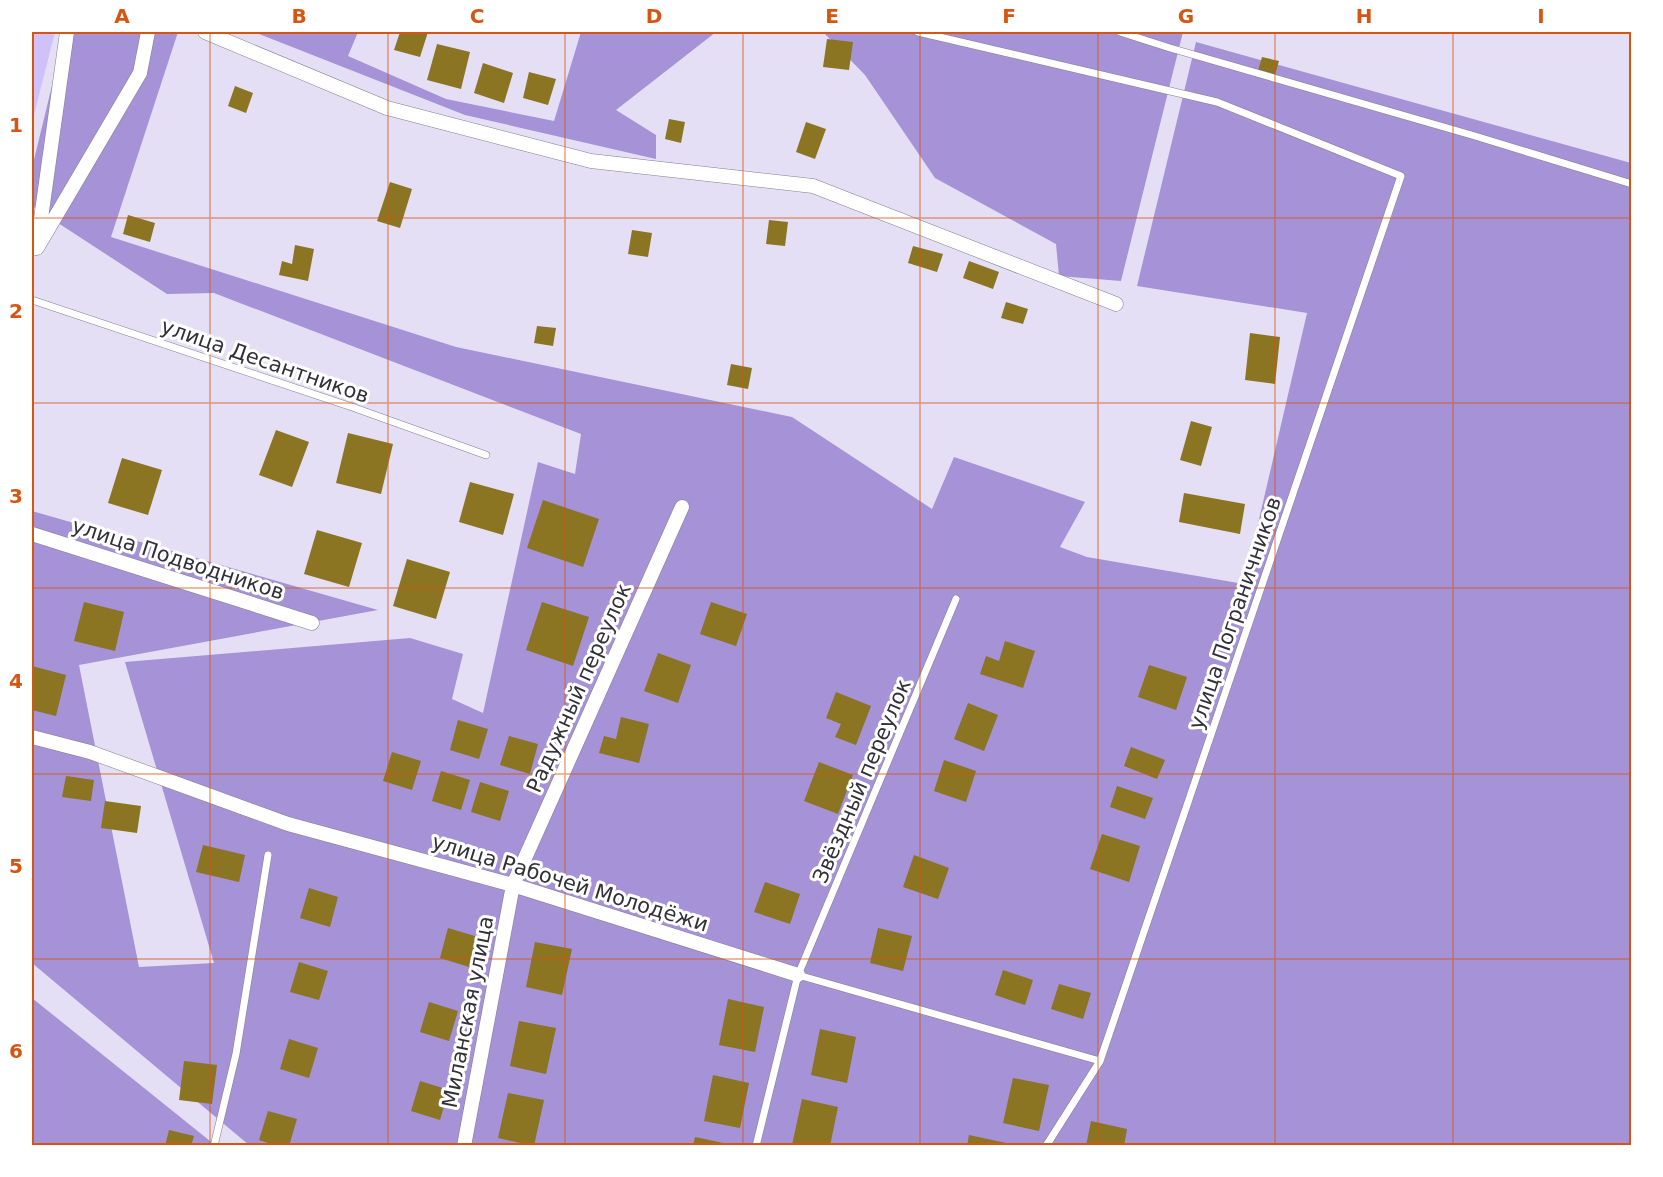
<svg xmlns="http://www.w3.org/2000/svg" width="1663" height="1177" font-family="'DejaVu Sans',sans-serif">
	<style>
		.green { fill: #d0c1fb }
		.forest { fill: #a592d7 }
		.building { fill: #8b7422 }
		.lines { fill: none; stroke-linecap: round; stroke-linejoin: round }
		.lane-casing { stroke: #837e92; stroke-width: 8 }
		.street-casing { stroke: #837e92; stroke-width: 15 }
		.lane { stroke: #fff; stroke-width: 7 }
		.street { stroke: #fff; stroke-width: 14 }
		.grid { fill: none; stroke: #d65510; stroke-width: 1.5; stroke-opacity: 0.55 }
		.labels { text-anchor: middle; stroke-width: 6; stroke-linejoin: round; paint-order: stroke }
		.street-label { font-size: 21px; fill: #323038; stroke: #fff }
		.neatline { fill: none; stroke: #d65510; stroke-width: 2 }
		.grid-label { font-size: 20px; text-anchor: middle; font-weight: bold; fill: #d65510 }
	</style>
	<rect width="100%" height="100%" fill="#e5dff6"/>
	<!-- green -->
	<path class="green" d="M32 32H55L32 123Z"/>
	<!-- forest -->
	<path class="forest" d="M65 32H178L111 237 456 347 792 417 932 509 954 457 1085 502 1060 547 1087 557 1244 584 1307 313 1137 286 1196 42 1631 163V1145H249L32 963V511L378 610 79 665 139 967 214 963 125 662 410 638 463 654 452 699 483 713 538 462 575 474 581 434 214 293 167 294 32 206V168Z
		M254 32H358L348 56 446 99 554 121 581 32H716L616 110 656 135V159L465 115Z
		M823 32H1183L1121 281 1059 276 1056 244 935 178 865 75Z
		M32 998 215 1145H32Z"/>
	<!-- building -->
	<path class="building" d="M400 32H428L420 57 394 50Z
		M827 39 853 42 849 70 823 67Z
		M437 44 470 52 461 89 427 80Z
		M1262 57 1279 61 1275 75 1258 71Z
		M483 63 513 73 504 103 474 93Z
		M529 72 556 79 548 105 523 98Z
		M235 86 253 93 246 113 228 106Z
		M669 119 685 122 681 143 665 139Z
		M806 122 826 129 815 159 796 152Z
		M390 182 412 189 400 228 377 221Z
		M128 215 155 223 150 242 123 234Z
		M769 220 788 222 785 246 766 244Z
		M632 230 652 233 648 257 628 254Z
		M295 245 314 249 308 281 279 275 282 261 292 264Z
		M913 246 943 254 937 272 908 263Z
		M969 261 999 272 993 289 963 278Z
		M1006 302 1028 309 1023 324 1001 318Z
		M537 326 556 328 553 346 534 343Z
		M1250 333 1280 337 1275 384 1245 380Z
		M731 364 752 368 748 389 727 385Z
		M1191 421 1212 427 1201 466 1180 460Z
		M276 430 309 442 292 487 259 475Z
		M348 433 393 444 381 494 336 483Z
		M122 458 162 470 148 515 108 503Z
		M470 482 514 494 503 535 459 522Z
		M1184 493 1245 504 1240 534 1179 522Z
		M543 500 599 519 583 567 527 548Z
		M317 530 362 543 349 587 304 574Z
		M407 559 450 572 436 619 393 606Z
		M84 602 124 612 115 651 74 641Z
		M542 602 589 617 573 666 526 650Z
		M711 602 747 614 736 646 700 634Z
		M1005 641 1035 651 1023 688 980 674 986 656 999 661Z
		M658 653 691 665 678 703 644 691Z
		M1149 665 1187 677 1176 710 1138 697Z
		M32 666 66 675 56 716 32 710Z
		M836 692 871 706 856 745 835 737 841 724 826 718Z
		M968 703 998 715 984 751 954 739Z
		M621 717 649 724 639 763 599 753 604 736 616 739Z
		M458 720 488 729 479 759 450 750Z
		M509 736 538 744 530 774 500 765Z
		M1131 747 1165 760 1157 779 1124 766Z
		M392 752 421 761 412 790 383 781Z
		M944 760 976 771 966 802 934 791Z
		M819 762 853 775 838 814 804 801Z
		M441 771 470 780 461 810 432 801Z
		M66 776 94 780 91 801 62 797Z
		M480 782 509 791 500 821 471 812Z
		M1117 786 1153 798 1145 819 1110 807Z
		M105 801 141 806 137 833 101 828Z
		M1102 834 1140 846 1129 882 1090 869Z
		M203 845 245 855 239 882 196 872Z
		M914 855 949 868 938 899 903 887Z
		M765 882 800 894 790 924 754 912Z
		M309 888 338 897 330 927 300 918Z
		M448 928 478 937 469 967 440 958Z
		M878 928 912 936 903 971 870 963Z
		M535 942 572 949 562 995 526 987Z
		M299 962 328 971 319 1000 290 992Z
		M1003 970 1033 980 1025 1005 995 995Z
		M1059 984 1091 993 1083 1019 1051 1009Z
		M728 999 764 1007 755 1052 719 1045Z
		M429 1002 458 1011 449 1041 420 1032Z
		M519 1021 556 1028 546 1074 510 1066Z
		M820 1029 856 1037 847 1083 811 1075Z
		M289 1039 318 1048 309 1078 280 1069Z
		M184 1061 217 1065 212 1104 179 1100Z
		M713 1075 749 1083 740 1128 704 1121Z
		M1013 1078 1049 1085 1039 1131 1003 1123Z
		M420 1081 449 1090 440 1120 411 1111Z
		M508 1093 544 1100 534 1146 498 1138Z
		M802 1099 838 1107 830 1146 792 1145Z
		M268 1111 297 1119 289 1146H277L259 1140Z
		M1091 1121 1127 1129 1124 1146H1086Z
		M169 1130 194 1136 191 1146H165Z
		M969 1135 1006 1143 1005 1146H967Z
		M695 1137 733 1145V1146H693Z"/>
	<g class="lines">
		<defs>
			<path id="lane" d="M918 32 1217 102 1401 176 1100 1061 1046 1146
				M1120 32 1170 48 1475 136 1632 184
				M32 300 352 407 486 455
				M798 975 1100 1061
				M214 1146 236 1054 268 855
				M756 1146 798 975 956 599"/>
			<path id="street" d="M205 32 387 108 591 161 813 186 1116 304
				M38 240 67 32
				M32 249 37 248 140 73 148 32
				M32 534 312 623
				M32 737 90 752 288 824 513 885 798 975
				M464 1146 513 885 682 507"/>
		</defs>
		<!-- lane casing -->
		<use href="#lane" class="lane-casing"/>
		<!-- street casing -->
		<use href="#street" class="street-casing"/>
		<!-- lane -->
		<use href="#lane" class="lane"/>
		<!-- street -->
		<use href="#street" class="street"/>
	</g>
	<!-- grid -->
	<path class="grid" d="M210 32V1146M388 32V1146M565 32V1146M743 32V1146M920 32V1146M1098 32V1146M1275 32V1146M1453 32V1146M32 218H1632M32 403H1632M32 588H1632M32 774H1632M32 959H1632"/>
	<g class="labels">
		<!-- street labels -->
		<g class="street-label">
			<text transform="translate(265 361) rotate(19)" y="7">улица Десантников</text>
			<text transform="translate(178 559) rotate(18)" y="7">улица Подводников</text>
			<text transform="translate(1235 613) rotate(-71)" y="7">улица Пограничников</text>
			<text transform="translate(579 688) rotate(-66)" y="7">Радужный переулок</text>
			<text transform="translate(862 781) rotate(-67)" y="7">Звёздный переулок</text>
			<text transform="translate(570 883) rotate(17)" y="7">улица Рабочей Молодёжи</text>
			<text transform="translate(468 1012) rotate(-79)" y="7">Миланская улица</text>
		</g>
	</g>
	<!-- border -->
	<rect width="1663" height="1177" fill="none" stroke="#ffffff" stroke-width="66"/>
	<rect x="33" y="33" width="1597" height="1111" class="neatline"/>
	<g class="grid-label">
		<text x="122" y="23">A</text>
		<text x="299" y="23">B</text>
		<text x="477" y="23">C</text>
		<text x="654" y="23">D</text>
		<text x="832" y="23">E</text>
		<text x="1009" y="23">F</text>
		<text x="1186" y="23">G</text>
		<text x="1364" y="23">H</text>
		<text x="1541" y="23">I</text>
		<text x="16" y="132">1</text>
		<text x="16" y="318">2</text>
		<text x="16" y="503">3</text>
		<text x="16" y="688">4</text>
		<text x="16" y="873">5</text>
		<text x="16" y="1058">6</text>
	</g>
</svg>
